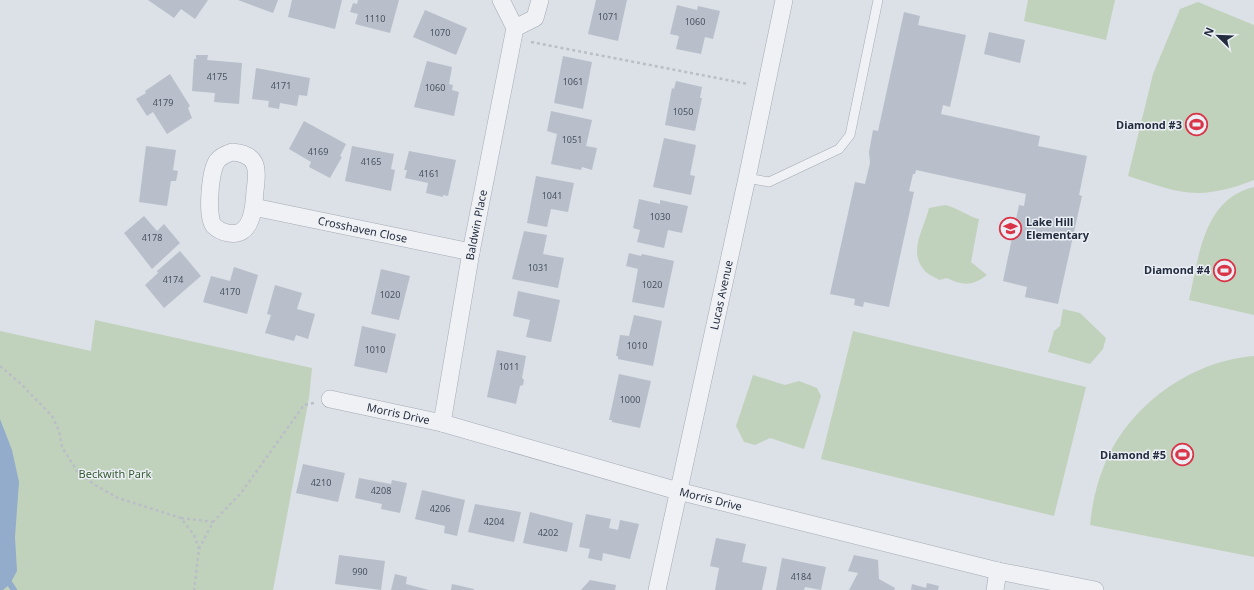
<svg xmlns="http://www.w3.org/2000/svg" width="1254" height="590" font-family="'Noto Sans',sans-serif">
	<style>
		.green { fill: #c1d2bc }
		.water { fill: #93accb }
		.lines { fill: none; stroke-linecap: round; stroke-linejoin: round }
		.stream { stroke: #93accb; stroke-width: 6 }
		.building { fill: #b8bfca }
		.lane-casing { stroke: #a5aab5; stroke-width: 10 }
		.street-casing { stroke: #a5aab5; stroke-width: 18 }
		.path { stroke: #babec6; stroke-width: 2.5; stroke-dasharray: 3 3; stroke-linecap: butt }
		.lane { stroke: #eff1f5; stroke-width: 9 }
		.street { stroke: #eff1f5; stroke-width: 17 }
		.labels { text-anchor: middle; stroke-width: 3; stroke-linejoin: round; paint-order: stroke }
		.number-label { font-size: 9px; fill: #495262 }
		.poi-label { font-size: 11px; font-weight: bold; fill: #242d3f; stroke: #ebeff5; text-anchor: end }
		.street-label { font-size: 11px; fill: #242d3f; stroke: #ebeff5 }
		.park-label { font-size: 11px; fill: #375b31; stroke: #ebeff5 }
	</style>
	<rect width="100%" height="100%" fill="#dce0e7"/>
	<!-- green -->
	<path class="green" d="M1028 0H1115L1106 40 1024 21Z
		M1198 2 1254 25V180C1237 187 1219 192 1200 193 1177 194 1151 183 1128 176L1153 74 1180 9Z
		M1254 187V315L1189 300C1199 257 1203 199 1254 187Z
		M945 205C958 208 967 216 979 219L971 262 987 275C973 286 963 286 947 278L939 280C935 277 927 274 924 270 908 251 924 229 929 208Z
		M1063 309 1080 313 1106 338 1103 349 1090 364 1048 352 1054 331 1060 326Z
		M95 320 312 368 309 398 273 590H0V331L91 351Z
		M853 331 1086 387 1054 516 821 459Z
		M1254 356V557L1090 525C1092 505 1096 485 1104 466 1128 406 1190 361 1254 356Z
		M753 375 785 385 799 381 817 388 821 396 804 449 770 438 755 445 744 442 736 426Z"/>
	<!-- water -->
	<path class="water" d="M0 419 12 450 19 482 15 537 17 571 10 584 3 590H0Z"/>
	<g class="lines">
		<!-- stream -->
		<path class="stream" d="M10 584 14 590"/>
	</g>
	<!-- building -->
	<path class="building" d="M148 0H208L195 19 181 9 174 18Z
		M238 0H278L273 13Z
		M292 0H342L335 29 288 17Z
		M358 0H399L390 33 355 24 358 14 350 12 353 3 357 4Z
		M596 0H627L618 41 588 34Z
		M677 5 697 10 698 6 720 11 713 39 705 37 701 54 676 49 679 36 670 34Z
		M425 10 467 28 456 55 413 37Z
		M904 12 920 16 918 25 966 35 950 107 943 105 941 114 1040 136 1038 146 1087 156 1079 195 1082 196 1058 304 1025 297 1027 287 1003 281 1019 205 1024 206 1026 194 916 170 915 174H913L909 191 914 192 889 307 864 302 863 307 854 305 855 299 830 294 855 182 865 184 870 163 869 152 873 130 878 131Z
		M989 32 1025 40 1020 63 984 54Z
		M196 55H208L207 60 242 63 239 104 214 102 215 93 192 91 194 59H196Z
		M563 56 592 62 583 109 554 103Z
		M427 61 452 67 449 84 453 85 452 90 459 92 454 116 414 107Z
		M256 68 310 78 307 96 299 95 297 106 280 103 279 109 268 107 269 101 252 99Z
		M170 74 190 106 188 108 192 118 167 134 153 112 147 116 136 99 146 93 145 91Z
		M676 81 702 87 700 98H702L695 131 665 125 672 88 674 89Z
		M551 111 592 120 586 146 597 148 592 170 582 167 581 170 551 164 557 134 547 131Z
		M304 121 346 144 340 156 342 157 330 178 309 167 311 162 289 149Z
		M664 138 696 145 690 175 695 176 691 195 653 187Z
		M146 146 176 150 173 170 178 171 176 181H171L167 206 139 202Z
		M352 146 394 154 391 169 395 170 391 191 345 181Z
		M409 151 456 160 448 196 443 195V197L426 193 428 183 405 178 407 170H404Z
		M536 176 574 183 568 212 551 209 547 227 527 223Z
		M639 199 660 204V200L688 206 682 233 668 230 664 248 637 242 640 230 633 228Z
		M144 216 157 231 164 224 180 243 152 269 124 233Z
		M524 231 547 235 543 254 564 258 558 288 512 279Z
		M180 251 201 276 164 308 145 285 158 273 157 271Z
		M629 253 641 256 642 254 674 261 664 308 632 302 638 269 626 266Z
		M234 267 258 275 247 314 203 302 211 276 230 281Z
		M381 269 410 276 399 320 371 314Z
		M275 285 302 293 297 309 315 314 308 339 296 335 294 341 265 333 271 315 267 314Z
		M518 291 560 300 551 342 526 337 530 320 513 316Z
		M634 315 662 321 653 366 618 359V356H616L620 335 629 336Z
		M362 326 396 334 387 373 354 366Z
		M497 350 526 356 522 378 524 380 523 385 520 386 516 404 487 397Z
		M619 374 651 381 640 428 612 422V420H609Z
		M303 464 345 473 338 502 296 493Z
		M359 478 391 484 392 480 407 483 400 513 381 509 382 504 355 498Z
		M422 490 465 500 457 536 444 533 445 526 415 519Z
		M475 504 521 512 514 542 468 532Z
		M530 512 573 523 567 552 523 543Z
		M586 514 611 519 609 528 618 530 620 520 639 524 630 559 603 553 602 561 588 558 590 549 579 547Z
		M716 538 746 544 742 562 767 567 762 590H715L719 568 710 566Z
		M339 555 385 561 381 590 335 584Z
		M854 555 878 560 879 579 895 588 894 590H849L858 573 848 571Z
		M782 558 826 567 821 590 805 587 804 590H776Z
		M395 574 407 577 406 584 429 590H391Z
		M590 580 616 585 615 590H581Z
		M927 583 939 586 938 590H911L912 584 926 588Z
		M452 584 474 589V590H451Z"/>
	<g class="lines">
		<defs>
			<path id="lane" d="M747 178 769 182 839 149 850 135 878 0"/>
			<g id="street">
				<path d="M515 28 535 18 540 0"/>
				<path d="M232 152C259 154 258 170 255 191 254 208 252 238 228 233 223 232 218 230 214 226 206 217 210 172 217 161 221 156 226 154 232 152Z"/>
				<path id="s1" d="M254 207 471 252"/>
				<path id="s2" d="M330 399 442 423 678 491 998 571 1095 590"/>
				<path id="s3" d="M442 423 471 252 515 28 501 0"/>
				<path id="s4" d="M657 590 747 178 784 0"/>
				<path d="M995 590 998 571"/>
			</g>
		</defs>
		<!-- lane casing -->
		<use href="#lane" class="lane-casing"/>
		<!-- street casing -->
		<use href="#street" class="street-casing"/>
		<!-- path -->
		<path class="path" d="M531 42 748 84
			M0 366 21 384 52 416 59 431 62 447 77 471 95 485 118 498 181 518 194 535 199 549 194 590
			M181 518 213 522
			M199 549 213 522 241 493 304 405 314 403"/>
		<!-- lane -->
		<use href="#lane" class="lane"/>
		<!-- street -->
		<use href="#street" class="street"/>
	</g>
	<!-- icons -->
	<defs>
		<symbol id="stadium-ring" viewBox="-11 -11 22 22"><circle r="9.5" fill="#ebeff5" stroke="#d93447" stroke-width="1.5"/><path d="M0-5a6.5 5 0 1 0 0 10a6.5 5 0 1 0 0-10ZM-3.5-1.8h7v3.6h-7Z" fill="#d93447"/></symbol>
		<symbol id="school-ring" viewBox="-11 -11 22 22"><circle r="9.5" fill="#ebeff5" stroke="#d93447" stroke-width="1.5"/><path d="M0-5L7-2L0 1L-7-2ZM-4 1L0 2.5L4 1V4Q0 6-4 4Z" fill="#d93447"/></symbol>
	</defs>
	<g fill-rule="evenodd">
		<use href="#stadium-ring" x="1184" y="112" width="25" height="25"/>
		<use href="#school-ring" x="998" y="216" width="25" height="25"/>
		<use href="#stadium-ring" x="1212" y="258" width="25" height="25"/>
		<use href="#stadium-ring" x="1170" y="442" width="25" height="25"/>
	</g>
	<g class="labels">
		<!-- number labels -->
		<g class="number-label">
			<text x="608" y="20">1071</text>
			<text x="375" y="22">1110</text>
			<text x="695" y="25">1060</text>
			<text x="440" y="36">1070</text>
			<text x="217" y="80">4175</text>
			<text x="573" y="85">1061</text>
			<text x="281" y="89">4171</text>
			<text x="435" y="91">1060</text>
			<text x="163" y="106">4179</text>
			<text x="683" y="115">1050</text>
			<text x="572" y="143">1051</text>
			<text x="318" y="155">4169</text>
			<text x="371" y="165">4165</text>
			<text x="429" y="177">4161</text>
			<text x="552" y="199">1041</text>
			<text x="660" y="220">1030</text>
			<text x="152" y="241">4178</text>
			<text x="538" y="271">1031</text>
			<text x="173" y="283">4174</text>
			<text x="652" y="288">1020</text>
			<text x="230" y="295">4170</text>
			<text x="390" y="298">1020</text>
			<text x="637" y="349">1010</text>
			<text x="375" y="353">1010</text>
			<text x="509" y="370">1011</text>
			<text x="630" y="403">1000</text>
			<text x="321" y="486">4210</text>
			<text x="381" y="494">4208</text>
			<text x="440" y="512">4206</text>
			<text x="494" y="525">4204</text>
			<text x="548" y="536">4202</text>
			<text x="360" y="575">990</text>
			<text x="801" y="580">4184</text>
		</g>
		<!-- poi labels -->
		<g class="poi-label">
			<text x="1182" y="129">Diamond #3</text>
			<text x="1026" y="226" text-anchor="start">Lake Hill<tspan x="1026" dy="13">Elementary</tspan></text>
			<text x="1210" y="274">Diamond #4</text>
			<text x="1166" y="459">Diamond #5</text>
		</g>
		<!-- street labels -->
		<g class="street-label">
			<text dy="4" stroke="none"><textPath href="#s3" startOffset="201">Baldwin Place</textPath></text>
			<text dy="4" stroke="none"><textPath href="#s1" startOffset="111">Crosshaven Close</textPath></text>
			<text dy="4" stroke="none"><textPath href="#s4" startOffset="302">Lucas Avenue</textPath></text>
			<text dy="4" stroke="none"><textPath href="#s2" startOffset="70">Morris Drive</textPath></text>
			<text dy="4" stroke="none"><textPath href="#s2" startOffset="394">Morris Drive</textPath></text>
		</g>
		<!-- park labels -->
		<g class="park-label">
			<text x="115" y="478">Beckwith Park</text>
		</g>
	</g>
	<!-- north arrow -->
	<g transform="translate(1218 36) rotate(293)" stroke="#ebeff5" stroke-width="3" paint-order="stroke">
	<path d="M0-3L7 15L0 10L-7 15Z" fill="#242d3f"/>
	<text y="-6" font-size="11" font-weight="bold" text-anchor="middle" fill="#242d3f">N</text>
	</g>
</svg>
